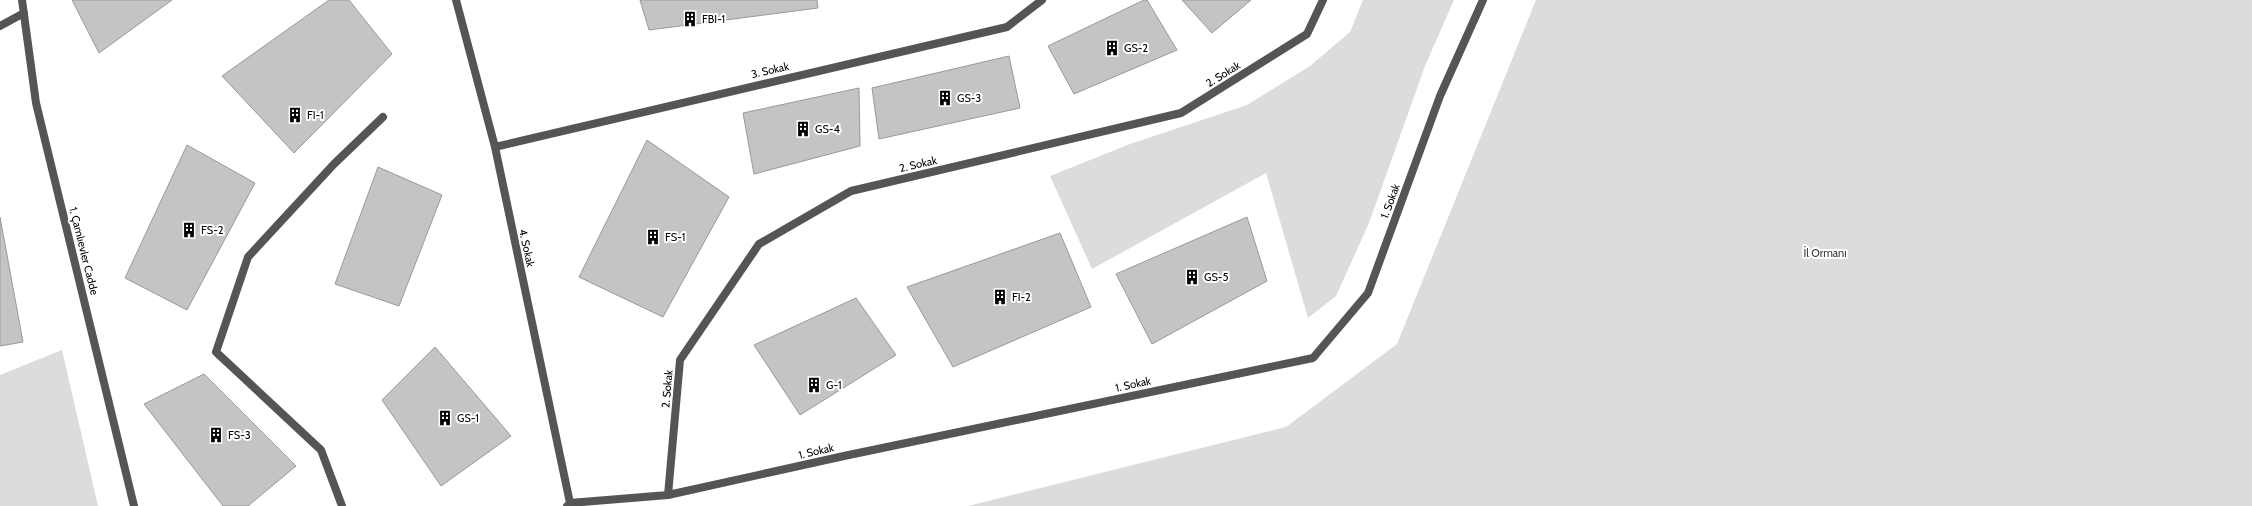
<svg xmlns="http://www.w3.org/2000/svg" width="2252" height="506" font-family="Cabin,sans-serif">
	<style>
		.green { fill: #dcdcdc }
		.building { fill: #c4c4c4; stroke: #999 }
		.lines { fill: none; stroke-linecap: round; stroke-linejoin: round }
		.minor { stroke: #555; stroke-width: 8 }
		.labels { text-anchor: middle; stroke-width: 4; stroke-linejoin: round; paint-order: stroke }
		.poi-label { font-size: 11px; fill: #000; stroke: #fff; text-anchor: start }
		.street-label { font-size: 11px; fill: #000; stroke: #fff }
		.park-label { font-size: 11px; fill: #333; stroke: #fff }
	</style>
	<rect width="100%" height="100%" fill="#fff"/>
	<!-- green -->
	<path class="green" d="M1363 0H1454L1425 66 1369 223 1336 296 1308 318 1266 173 1092 269 1050 176 1130 144 1247 105 1310 66 1350 32Z
		M1536 0H2252V506H968L1286 427 1397 344Z
		M62 350 98 506H0V375Z"/>
	<!-- building -->
	<path class="building" d="M72 0H172L99 53Z
		M329 0H349L392 54 294 153 222 76Z
		M640 0H817L818 8 649 30Z
		M1144 0H1147L1177 50 1074 94 1048 46Z
		M1182 0H1251L1212 33Z
		M1009 56 1020 108 879 139 872 88Z
		M859 88 860 146 754 174 743 113Z
		M647 140 729 197 663 317 579 277Z
		M187 145 255 183 187 310 125 278Z
		M378 167 442 195 399 306 335 284Z
		M0 217 23 342 0 346Z
		M1247 217 1267 281 1152 344 1116 274Z
		M1060 233 1091 307 953 367 907 287Z
		M856 298 896 355 800 415 754 345Z
		M435 347 511 436 441 486 382 400Z
		M204 374 296 466 248 506H223L144 404Z"/>
	<g class="lines">
		<!-- minor -->
		<path class="minor" d="M22 0 36 103 134 506
			M456 0 495 147 570 503
			M0 26 24 13
			M495 147 1007 27 1042 0
			M668 495 680 360 759 244 851 191 1181 113 1307 34 1323 0
			M342 506 321 450 216 352 248 257 334 164 383 117
			M567 506 570 503 668 495 844 456 1313 358 1368 293 1440 96 1483 0"/>
	</g>
	<!-- icons -->
	<defs>
		<symbol id="building-bare" viewBox="-9 -9 18 18"><path d="M-4-6H4V6H1V3H-1V6H-4ZM-2.5-4.3h1.7v1.8h-1.7ZM.8-4.3h1.7v1.8H.8ZM-2.5-1h1.7V.8h-1.7ZM.8-1h1.7V.8H.8Z" fill="#000" stroke="#fff" stroke-width="2.5" paint-order="stroke"/></symbol>
	</defs>
	<g fill-rule="evenodd">
		<use href="#building-bare" x="679" y="8" width="22" height="22"/>
		<use href="#building-bare" x="1101" y="37" width="22" height="22"/>
		<use href="#building-bare" x="934" y="87" width="22" height="22"/>
		<use href="#building-bare" x="284" y="104" width="22" height="22"/>
		<use href="#building-bare" x="792" y="118" width="22" height="22"/>
		<use href="#building-bare" x="178" y="219" width="22" height="22"/>
		<use href="#building-bare" x="642" y="226" width="22" height="22"/>
		<use href="#building-bare" x="1181" y="266" width="22" height="22"/>
		<use href="#building-bare" x="989" y="286" width="22" height="22"/>
		<use href="#building-bare" x="803" y="374" width="22" height="22"/>
		<use href="#building-bare" x="434" y="407" width="22" height="22"/>
		<use href="#building-bare" x="205" y="424" width="22" height="22"/>
	</g>
	<g class="labels">
		<!-- poi labels -->
		<g class="poi-label">
			<text x="702" y="23">FBI-1</text>
			<text x="1124" y="52">GS-2</text>
			<text x="957" y="102">GS-3</text>
			<text x="307" y="119">FI-1</text>
			<text x="815" y="133">GS-4</text>
			<text x="201" y="234">FS-2</text>
			<text x="665" y="241">FS-1</text>
			<text x="1204" y="281">GS-5</text>
			<text x="1012" y="301">FI-2</text>
			<text x="826" y="389">G-1</text>
			<text x="457" y="422">GS-1</text>
			<text x="228" y="439">FS-3</text>
		</g>
		<!-- street labels -->
		<g class="street-label">
			<text transform="translate(770 70) rotate(-13)" y="4">3. Sokak</text>
			<text transform="translate(1223 74) rotate(-32)" y="4">2. Sokak</text>
			<text transform="translate(918 164) rotate(-13)" y="4">2. Sokak</text>
			<text transform="translate(1390 201) rotate(-70)" y="4">1. Sokak</text>
			<text transform="translate(527 248) rotate(78)" y="4">4. Sokak</text>
			<text transform="translate(84 251) rotate(76)" y="4">1. Çamlıevler Cadde</text>
			<text transform="translate(1133 384) rotate(-12)" y="4">1. Sokak</text>
			<text transform="translate(667 389) rotate(-85)" y="4">2. Sokak</text>
			<text transform="translate(816 451) rotate(-13)" y="4">1. Sokak</text>
		</g>
		<!-- park labels -->
		<g class="park-label">
			<text x="1825" y="257">İl Ormanı</text>
		</g>
	</g>
</svg>
